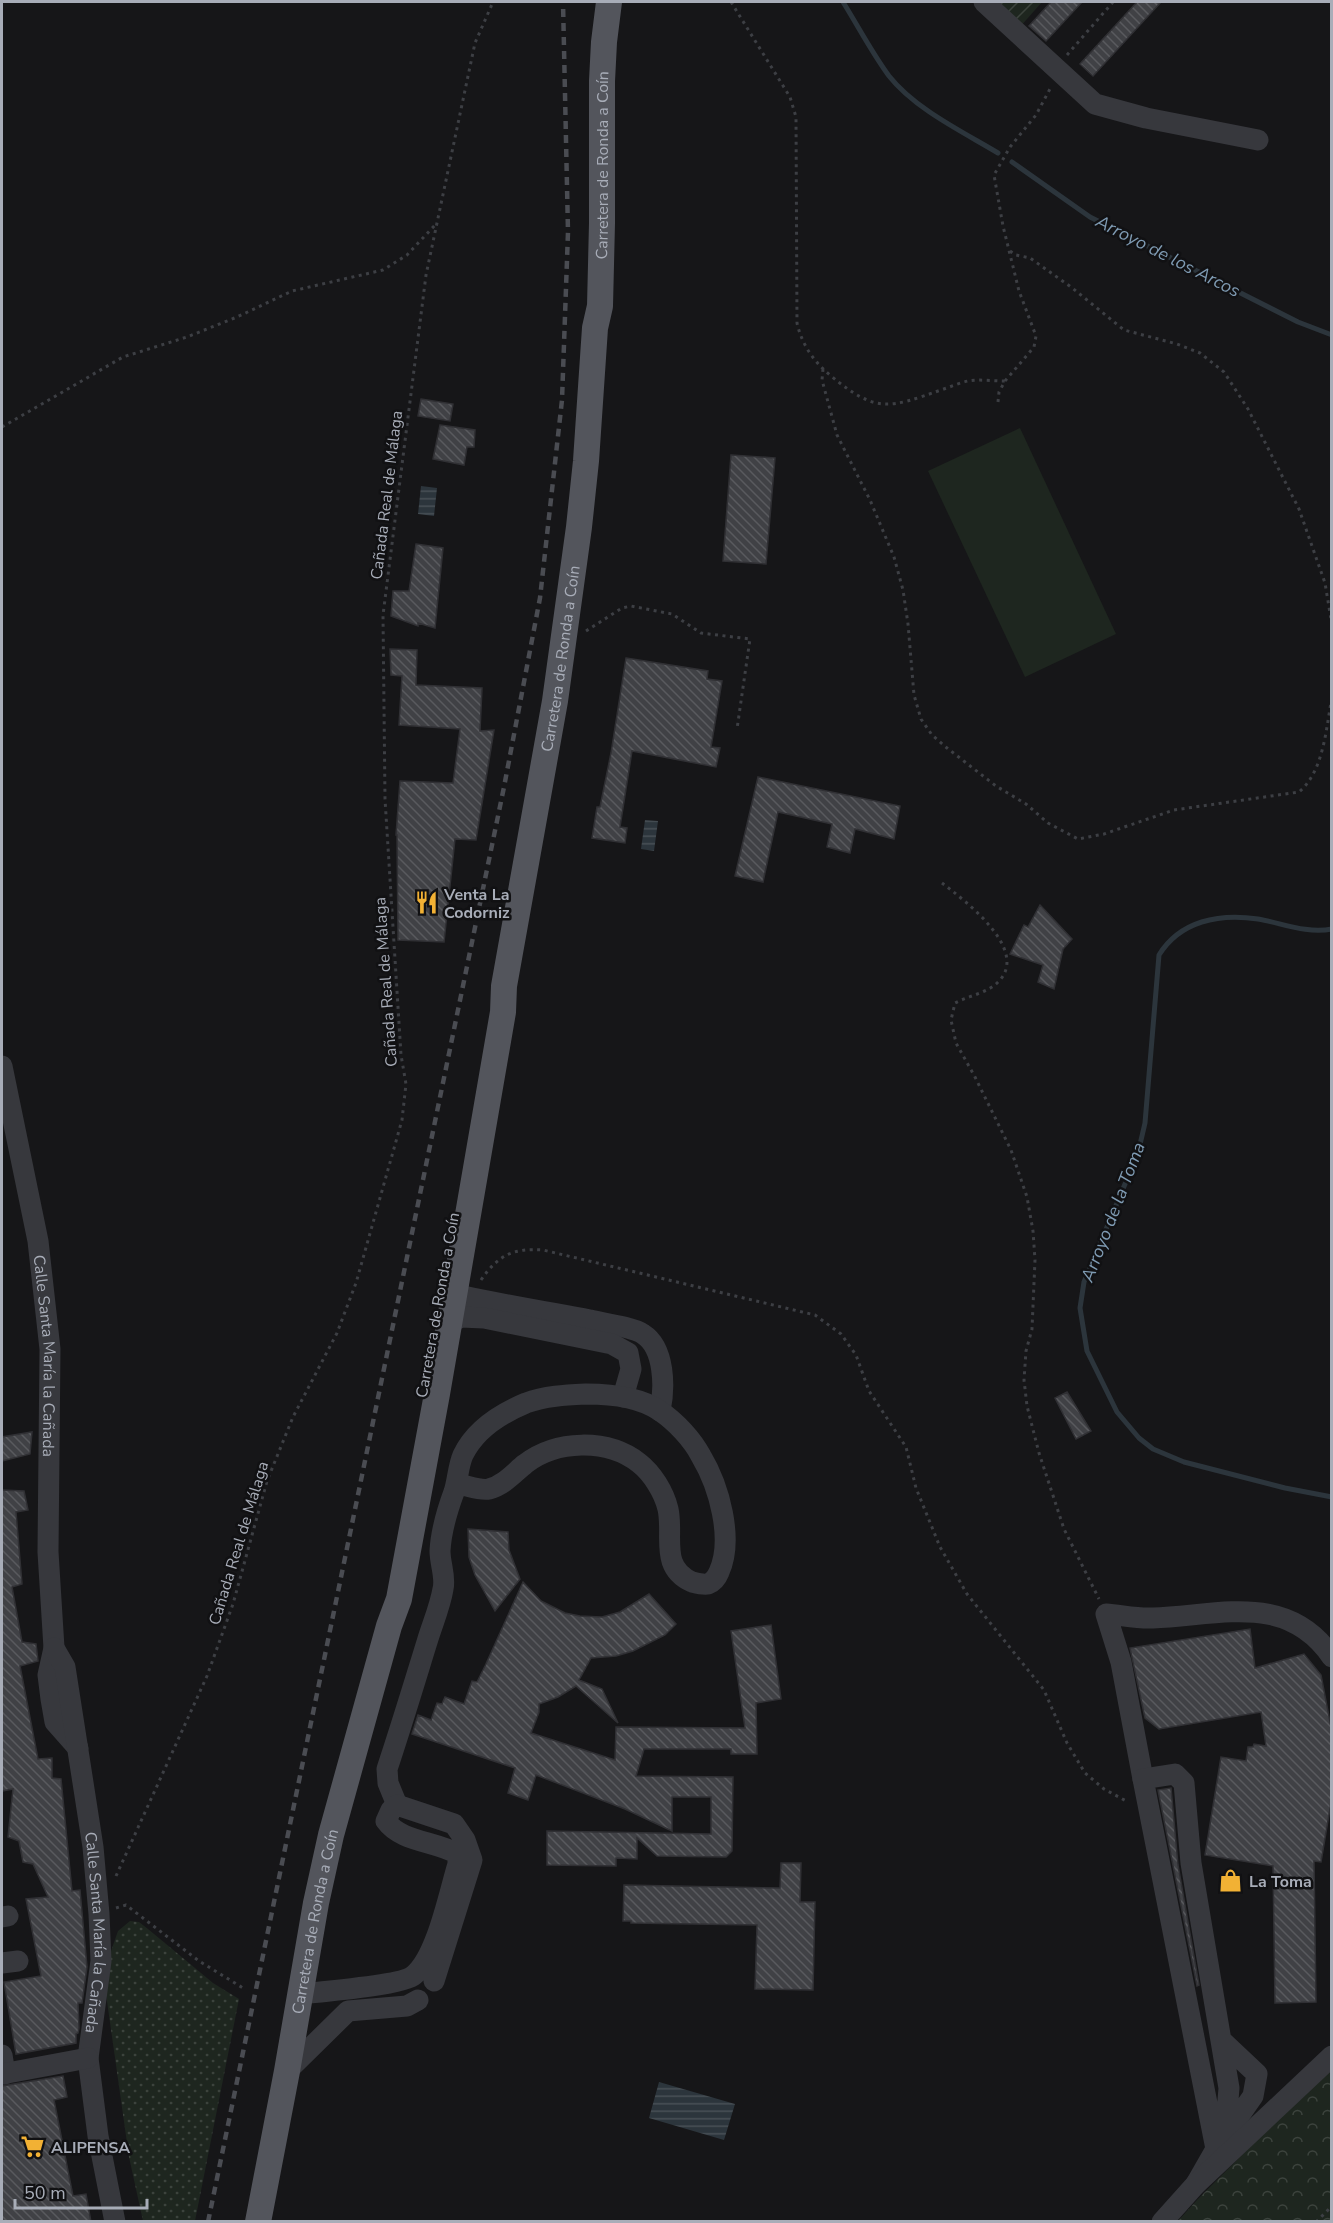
<svg xmlns="http://www.w3.org/2000/svg" width="1333" height="2223" font-family="'Nunito Sans',sans-serif">
	<style>
		.grass { fill: url(#grass-dots) }
		.park { fill: url(#park-crowns) }
		.garden { fill: url(#garden-furrows) }
		.pitch { fill: #1e261f }
		.water { fill: url(#water-rules) }
		.lines { fill: none; stroke-linecap: round; stroke-linejoin: round }
		.stream { stroke: #2c353c; stroke-width: 5 }
		.building { fill: url(#building-back-hatch); stroke: #303034; stroke-width: 1.5 }
		.path { stroke: #3d3f44; stroke-width: 3; stroke-dasharray: 3 4.5; stroke-linecap: butt }
		.minor { stroke: #37383d; stroke-width: 21 }
		.major { stroke: #53555c; stroke-width: 26 }
		.rail { stroke: #4a4c52; stroke-width: 4.5; stroke-dasharray: 8 6; stroke-linecap: butt }
		.labels { text-anchor: middle; stroke-width: 5; stroke-linejoin: round; paint-order: stroke }
		.street-label { font-size: 16px; fill: #a8adb8; stroke: #111113 }
		.poi-label { font-size: 16px; font-weight: bold; fill: #a8adb8; stroke: #111113; text-anchor: start }
		.water-label { font-size: 18px; font-style: italic; fill: #7f9bb3; stroke: #111113 }
	</style>
	<defs>
		<pattern id="grass-dots" width="8" height="8" patternUnits="userSpaceOnUse" patternTransform="scale(1.5)"><rect width="8" height="8" fill="#1e261f"/><path d="M2 2h.1M6 6h.1" fill="none" stroke="#3c433d" stroke-width="1.8" stroke-linecap="round"/></pattern>
		<pattern id="park-crowns" width="20" height="18" patternUnits="userSpaceOnUse" patternTransform="scale(1.5)"><rect width="20" height="18" fill="#1e261f"/><path d="M2 6a3 3 0 1 1 6 0M12 15a3 3 0 1 1 6 0" fill="none" stroke="#3c433d"/></pattern>
		<pattern id="garden-furrows" width="10" height="10" patternUnits="userSpaceOnUse" patternTransform="scale(1.5)"><rect width="10" height="10" fill="#1e261f"/><path d="M-1 1l2-2M0 10L10 0M9 11l2-2" fill="none" stroke="#3c433d"/></pattern>
		<pattern id="water-rules" width="6" height="5" patternUnits="userSpaceOnUse" patternTransform="scale(1.5)"><rect width="6" height="5" fill="#2c353c"/><path d="M0 2.5h6" fill="none" stroke="#485056"/></pattern>
		<pattern id="building-back-hatch" width="6" height="6" patternUnits="userSpaceOnUse" patternTransform="scale(1.5)"><rect width="6" height="6" fill="#404145"/><path d="M-1 5l2 2M0 0l6 6M5-1l2 2" fill="none" stroke="#595a5e"/></pattern>
	</defs>
	<rect width="100%" height="100%" fill="#161618"/>
	<!-- grass -->
	<path class="grass" d="M130 1921 139 1922 148 1929 213 1983 239 1999 195 2221H143L129 2157 106 1994 110 1954 118 1931Z"/>
	<!-- park -->
	<path class="park" d="M1331 2066V2221L1177 2222 1198 2199Z"/>
	<!-- garden -->
	<path class="garden" d="M990 2H1042L1019 28Z"/>
	<!-- pitch -->
	<path class="pitch" d="M1020 428 1116 634 1025 677 928 471Z"/>
	<!-- water -->
	<path class="water" d="M421 486 437 488 434 516 418 514Z
		M645 820 658 821 654 851 641 849Z
		M659 2082 735 2104 724 2140 649 2118Z"/>
	<g class="lines">
		<!-- stream -->
		<path class="stream" d="M843 2C858 26 872 53 889 76 915 109 963 132 998 153
			M1012 162 1090 217 1298 322 1332 335
			M1332 929C1306 934 1282 923 1258 919 1219 913 1180 921 1159 955L1145 1123 1138 1153 1084 1282 1080 1308 1087 1351 1117 1412 1139 1438 1153 1449 1184 1462 1285 1488 1332 1497"/>
	</g>
	<!-- building -->
	<path class="building" d="M1051 2H1082L1046 41 1029 26Z
		M1137 2H1161L1093 76 1080 64Z
		M421 399 453 404 450 421 418 416Z
		M440 425 475 430 474 447H467L464 465 433 459Z
		M731 455 775 458 766 564 723 561Z
		M416 544 443 548 435 628 418 623V626L391 616 393 591H409Z
		M390 649 417 650 416 685 482 688 480 731 494 730 476 840 455 839 444 942 398 940 397 835H396L400 781 453 783 460 729 399 725 402 676 391 675Z
		M626 658 708 671 707 679 722 681 711 747 720 748 716 767 632 751 620 827 627 828 625 843 592 838 597 807H600L611 753Z
		M758 777 900 806 894 839 855 829 850 853 827 847 832 824 778 812 763 882 735 876Z
		M1040 905 1072 939 1063 949 1054 989 1038 982 1043 965 1010 954 1024 925 1028 927Z
		M1067 1392 1091 1431 1076 1439 1055 1398Z
		M32 1432 30 1454 2 1461V1437Z
		M2 1490 24 1491 28 1510 16 1512 22 1584 12 1587 22 1642 36 1644 38 1661 20 1666 38 1759 52 1758V1778L61 1779 72 1891 80 1890 87 1967 82 2003H78L79 2028 78 2033 76 2034V2043L16 2054 4 1982 41 1976 26 1899 48 1897 33 1864 23 1862 19 1841 8 1837 13 1789 2 1791Z
		M468 1529 508 1532 509 1550 520 1579 495 1611 475 1575 469 1557Z
		M523 1582 541 1601 565 1613 580 1616 602 1617 620 1612 649 1594 676 1624 665 1635 633 1651 616 1656 591 1658 579 1680 602 1689 618 1723 576 1686 558 1697 539 1704V1712L531 1733 615 1760 616 1727 745 1728 731 1631 771 1625 781 1699 756 1703 757 1754H731V1749H644L636 1776 733 1777 732 1851 726 1857 657 1856 637 1838V1859L616 1858V1866L547 1865V1831L711 1834V1797H672V1831L625 1809 536 1775 528 1800 508 1793 515 1768 412 1734 418 1715 431 1720 437 1703 442 1704 445 1697 464 1704 472 1681 477 1682 485 1666Z
		M1250 1629 1255 1668 1304 1654 1321 1675 1332 1732V1797L1321 1862 1314 1861 1316 2002 1275 2003 1273 1866 1205 1855 1221 1757 1246 1761 1248 1747H1253L1254 1744 1266 1746 1261 1712 1159 1729 1145 1718 1130 1648Z
		M1171 1788 1178 1865 1199 1985 1197 1986 1158 1790Z
		M781 1863H801L800 1902H815L813 1990 755 1989 757 1925 631 1923V1921H623L624 1885 780 1888Z
		M63 2076 67 2097 54 2100 73 2196 86 2194 91 2222H2V2086Z"/>
	<g class="lines">
		<!-- path -->
		<path class="path" d="M731 2 790 97 796 117 797 323C802 345 814 362 831 376 877 414 889 408 941 390 950 387 959 383 968 381 979 379 993 381 1005 381
			M1067 55 1113 2
			M1010 251 1016 255 1030 258 1071 287 1124 330 1177 344 1200 353 1224 372 1248 409 1299 509 1325 583 1332 625
			M823 369 822 380 837 435 870 500 894 557 903 590 908 624 914 695 921 719 932 735 947 748 996 786 1026 804 1048 823 1078 839 1104 834 1174 810 1299 792C1324 771 1326 728 1332 697
			M998 402 999 392 1005 381 1034 347 1036 336 1019 291 1003 226 994 175 1010 147 1036 115 1051 87
			M2 427 123 357 187 337 237 317 292 291 383 270 407 255 436 224
			M586 631 622 608 631 606 672 614 701 633 750 639 737 729
			M942 883C964 900 1028 948 1000 980 989 993 970 995 955 1003L951 1020 956 1043 975 1077 1011 1150 1027 1197 1033 1231 1035 1260 1032 1329 1026 1351 1024 1380 1027 1406 1039 1453 1064 1529 1099 1599
			M481 1280C499 1254 514 1248 543 1250L815 1315 841 1334 856 1355 869 1391 906 1447 916 1488 940 1547 967 1594 1044 1690 1067 1743 1085 1773 1104 1789 1128 1802
			M116 1876 207 1676 233 1604 267 1481 293 1417 337 1333 356 1283 402 1120 406 1084 401 1055 385 799 383 615 426 275 475 43 493 2
			M116 1908 126 1905 199 1961 243 1988
			M1316 2222 1332 2206"/>
		<!-- minor -->
		<g class="minor">
			<path d="M984 2 1095 104 1146 118 1258 140"/>
			<path id="s1" d="M2 1066 38 1241 50 1349 48 1552 54 1648 48 1675 51 1699 55 1722 78 1748"/>
			<path d="M458 1312 452 1301 463 1296C505 1305 547 1312 590 1320 602 1323 633 1327 643 1334 665 1348 665 1388 660 1411"/>
			<path d="M449 1323 461 1317 484 1318 612 1344 628 1353 631 1369 623 1397"/>
			<path id="s2" d="M54 1648 65 1667 93 1847 99 1914 101 1961 88 2058 98 2136 115 2222"/>
			<path d="M1143 1779 1121 1662 1106 1614C1121 1615 1137 1619 1153 1618 1218 1616 1287 1591 1332 1657"/>
			<path d="M397 1805 388 1783 387 1769C401 1727 414 1684 427 1642 432 1625 440 1607 443 1589 446 1577 440 1564 440 1551 441 1531 447 1511 454 1492 458 1480 458 1466 463 1455 475 1430 502 1413 526 1403 545 1396 566 1395 586 1394 611 1394 640 1397 660 1411 676 1422 692 1439 701 1456 719 1486 734 1539 719 1572 717 1577 713 1582 708 1584 703 1585 696 1583 692 1582 659 1567 674 1536 668 1509 664 1492 652 1473 639 1463 607 1438 556 1440 525 1464 514 1473 504 1485 489 1489 480 1491 466 1485 457 1484"/>
			<path d="M2 1917 8 1916"/>
			<path d="M2 1963 18 1961"/>
			<path d="M301 1994C319 1992 404 1985 414 1975 437 1956 449 1893 458 1864V1854C435 1841 401 1842 386 1821L391 1810 397 1805 454 1824 465 1840 472 1860 434 1981"/>
			<path d="M2 2055 5 2074"/>
			<path d="M287 2071 348 2011 407 2006 418 2000"/>
			<path d="M2 2074 88 2058"/>
			<path d="M1196 2184 1216 2149 1143 1779 1175 1774 1184 1783 1191 1863 1229 2088 1227 2112 1216 2149 1253 2096 1257 2074 1223 2042"/>
			<path d="M1162 2222 1196 2184 1332 2056"/>
		</g>
		<!-- major -->
		<path class="major" id="s3" d="M258 2222 287 2071 316 1903 331 1835 389 1626 399 1599 437 1394 503 1012 504 986 555 701 579 527 586 461 595 328 600 306 602 223V81L604 42 609 2"/>
		<!-- rail -->
		<path class="rail" d="M208 2222 504 787 540 598 562 400 568 232 563 2"/>
	</g>
	<!-- icons -->
	<defs>
		<symbol id="restaurant-bare" viewBox="-9 -9 18 18"><path d="M-5-6h1v4h1v-4h1v4h1v-4h1v5L-1.5 .5V6h-2V.5L-5-1ZM5-6V6H3V1.5H1.5Q1.5-4 5-6Z" fill="#f2b134" stroke="#111113" stroke-width="2.5" paint-order="stroke"/></symbol>
		<symbol id="shop-bare" viewBox="-9 -9 18 18"><path d="M-5-2.5h2.3a2.7 3.5 0 0 1 5.4 0H5L5.5 6h-11ZM-1.5-2.5h3a1.5 2.3 0 0 0-3 0Z" fill="#f2b134" stroke="#111113" stroke-width="2.5" paint-order="stroke"/></symbol>
		<symbol id="supermarket-bare" viewBox="-9 -9 18 18"><path d="M-6-5.5h2.5l.6 2H6L4.5 2H-2.5L-4.4-4H-6ZM-1.5 3.2a1.3 1.3 0 1 0 .1 0ZM3 3.2a1.3 1.3 0 1 0 .1 0Z" fill="#f2b134" stroke="#111113" stroke-width="2.5" paint-order="stroke"/></symbol>
	</defs>
	<g fill-rule="evenodd">
		<use href="#restaurant-bare" x="410" y="886" width="33" height="33"/>
		<use href="#shop-bare" x="1214" y="1864" width="33" height="33"/>
		<use href="#supermarket-bare" x="16" y="2130" width="33" height="33"/>
	</g>
	<g class="labels">
		<!-- street labels -->
		<g class="street-label">
			<text dy="6" stroke="none"><textPath href="#s3" startOffset="2090">Carretera de Ronda a Coín</textPath></text>
			<text transform="translate(386 495) rotate(-83)" y="6">Cañada Real de Málaga</text>
			<text dy="6" stroke="none"><textPath href="#s3" startOffset="1594">Carretera de Ronda a Coín</textPath></text>
			<text transform="translate(385 982) rotate(-94)" y="6">Cañada Real de Málaga</text>
			<text transform="translate(437 1305) rotate(-80)" y="6">Carretera de Ronda a Coín</text>
			<text dy="6" stroke="none"><textPath href="#s1" startOffset="294">Calle Santa María la Cañada</textPath></text>
			<text transform="translate(238 1543) rotate(-73)" y="6">Cañada Real de Málaga</text>
			<text dy="6" stroke="none"><textPath href="#s3" startOffset="306">Carretera de Ronda a Coín</textPath></text>
			<text dy="6" stroke="none"><textPath href="#s2" startOffset="290">Calle Santa María la Cañada</textPath></text>
		</g>
		<!-- poi labels -->
		<g class="poi-label">
			<text x="444" y="900">Venta La<tspan x="444" dy="18">Codorniz</tspan></text>
			<text x="1249" y="1887">La Toma</text>
			<text x="51" y="2153">ALIPENSA</text>
		</g>
		<!-- water labels -->
		<g class="water-label">
			<text transform="translate(1168 256) rotate(27)" y="6">Arroyo de los Arcos</text>
			<text transform="translate(1113 1212) rotate(-69)" y="6">Arroyo de la Toma</text>
		</g>
	</g>
	<!-- border -->
	<rect width="1333" height="2223" fill="none" stroke="#a8adb8" stroke-width="6"/>
	<!-- scale -->
	<path d="M15 2199v9h132v-9" fill="none" stroke="#a8adb8" stroke-width="3"/>
	<text x="24" y="2199" font-size="18" fill="#a8adb8" stroke="#111113" stroke-width="4.5" paint-order="stroke">50 m</text>
</svg>
